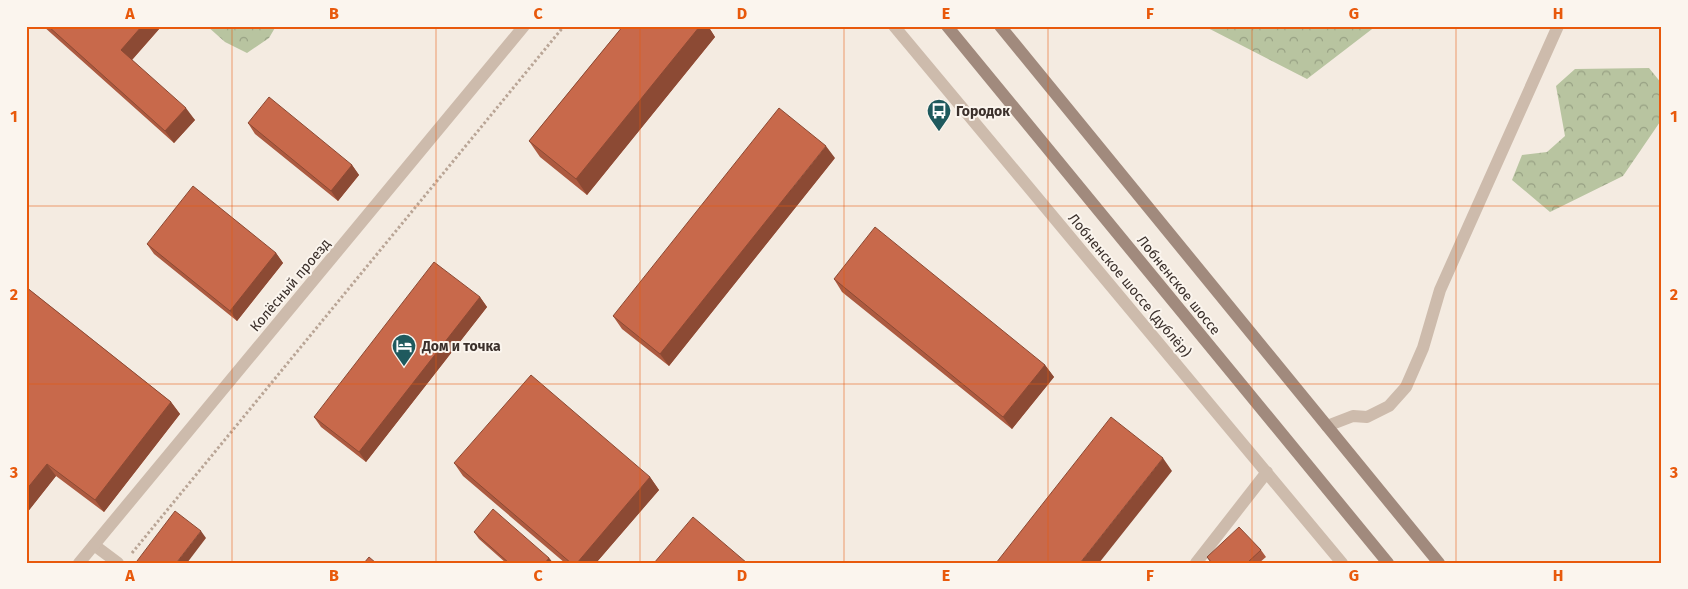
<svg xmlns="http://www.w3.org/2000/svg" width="1688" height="589" font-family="'Fira Sans',sans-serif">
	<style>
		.forest { fill: url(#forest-crowns) }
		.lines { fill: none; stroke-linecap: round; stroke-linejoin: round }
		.path { stroke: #b9a596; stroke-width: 3; stroke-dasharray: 2.5 2.5; stroke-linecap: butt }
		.service { stroke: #cdbbac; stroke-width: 12 }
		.minor { stroke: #cdbbac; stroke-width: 12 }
		.secondary { stroke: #a18a7d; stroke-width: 12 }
		.wall { fill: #ac5a40 }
		.shaded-wall { fill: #8c4a34 }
		.building { fill: #c8694b; stroke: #8c4a34 }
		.grid { fill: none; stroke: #e8590c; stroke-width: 1; stroke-opacity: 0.55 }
		.labels { text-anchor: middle; stroke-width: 4; stroke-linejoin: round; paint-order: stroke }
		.poi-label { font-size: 14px; font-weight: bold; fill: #3b302b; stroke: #fbf5ee; text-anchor: start }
		.street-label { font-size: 14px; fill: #3b302b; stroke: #fbf5ee }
		.neatline { fill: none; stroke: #e8590c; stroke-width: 2 }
		.grid-label { font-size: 16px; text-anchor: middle; font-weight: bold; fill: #e8590c }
	</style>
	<defs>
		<pattern id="forest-crowns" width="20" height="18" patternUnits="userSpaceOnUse" patternTransform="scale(1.25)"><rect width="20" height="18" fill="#b8c4a0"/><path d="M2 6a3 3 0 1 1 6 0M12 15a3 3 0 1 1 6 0" fill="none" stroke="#97a083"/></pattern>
	</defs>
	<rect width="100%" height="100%" fill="#f4ebe1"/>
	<!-- forest -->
	<path class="forest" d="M207 26H276L269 38 247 53 225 42Z
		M1204 26H1376L1307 79Z
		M1649 68 1662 84V119L1623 176 1550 212 1512 180 1522 155 1547 152 1565 136 1556 86 1575 69Z"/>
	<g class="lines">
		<!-- path -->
		<path class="path" d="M132 553 564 26"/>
		<!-- service -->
		<path class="service" d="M1327 426 1353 416 1367 417 1389 406 1406 387 1423 348 1440 290 1558 26
			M94 545 118 563"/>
		<!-- minor -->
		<path class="minor" d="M894 26 1342 563
			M79 563 524 26
			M1196 563 1267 472"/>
		<!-- secondary -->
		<path class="secondary" d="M947 26 1388 563
			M1000 26 1439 563"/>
	</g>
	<!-- wall -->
	<path class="wall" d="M43 26H159L160 28 132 60 195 120 174 143Z
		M623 26H708L715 37 587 195 540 157 529 141Z
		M248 123 352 165 359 175 338 201 255 134Z
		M835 158 669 366 622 329 613 316Z
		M147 244 276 253 283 263 237 321 154 254Z
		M834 279 1045 365 1054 377 1012 429 842 292Z
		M26 287 171 402 180 414 104 512 56 476 26 514Z
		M480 297 487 307 366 462 321 427 314 417Z
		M454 463 650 477 659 490 596 563H565L463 476Z
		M474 532 549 558 553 563H506L479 539Z
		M1261 550 1266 557 1259 563H1211L1207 557Z"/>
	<!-- shaded-wall -->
	<path class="shaded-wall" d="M142 26H159L160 28 130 62 121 50Z
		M700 26H708L715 37 587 195 576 179Z
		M186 108 195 120 174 143 165 131Z
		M826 146 835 158 669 366 660 354Z
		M352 165 359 175 338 201 331 191Z
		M276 253 283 263 237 321 230 311Z
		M480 297 487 307 366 462 359 452Z
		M1045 365 1054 377 1012 429 1003 417Z
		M171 402 180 414 104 512 95 500Z
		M1163 458 1172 471 1099 563H1080Z
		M47 464 56 476 26 514V490Z
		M650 477 659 490 596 563H577Z
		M201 531 206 538 187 563H178L177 562Z
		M549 558 553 563H545Z"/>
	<!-- building -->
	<path class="building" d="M48 26H142L121 50 186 108 165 131Z
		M623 26H700L576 179 529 141Z
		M269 97 352 165 331 191 248 123Z
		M779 108 826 146 660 354 613 316Z
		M193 186 276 253 230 311 147 244Z
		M875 227 1045 365 1003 417 834 279Z
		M434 262 480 297 359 452 314 417Z
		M26 287 171 402 95 500 47 464 26 490Z
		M531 375 650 477 577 563H571L454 463Z
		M1111 417 1163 458 1080 563H996Z
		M493 509 549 558 545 563H509L474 532Z
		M175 511 201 531 177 562 178 563H139L137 561Z
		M693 517 747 563H654Z
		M1239 527 1261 550 1247 563H1212L1207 557Z
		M369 557 376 563H364Z"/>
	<!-- grid -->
	<path class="grid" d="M232 26V563M436 26V563M640 26V563M844 26V563M1048 26V563M1252 26V563M1456 26V563M26 206H1662M26 384H1662"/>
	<!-- icons -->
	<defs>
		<symbol id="bus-pin" viewBox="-11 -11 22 30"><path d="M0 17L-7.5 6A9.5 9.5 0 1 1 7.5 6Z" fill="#1f5a5e" stroke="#fbf5ee"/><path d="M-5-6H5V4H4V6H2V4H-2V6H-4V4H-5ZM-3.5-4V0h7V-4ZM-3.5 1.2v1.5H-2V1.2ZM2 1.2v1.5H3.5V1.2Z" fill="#fff"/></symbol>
		<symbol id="hotel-pin" viewBox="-11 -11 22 30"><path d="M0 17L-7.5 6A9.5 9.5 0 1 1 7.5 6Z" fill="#1f5a5e" stroke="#fbf5ee"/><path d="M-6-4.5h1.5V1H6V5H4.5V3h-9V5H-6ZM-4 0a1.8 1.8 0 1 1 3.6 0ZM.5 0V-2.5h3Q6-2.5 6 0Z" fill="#fff"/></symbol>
	</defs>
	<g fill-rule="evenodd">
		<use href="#bus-pin" x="925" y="97" width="28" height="38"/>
		<use href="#hotel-pin" x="390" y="332" width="28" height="38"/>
	</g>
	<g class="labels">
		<!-- poi labels -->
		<g class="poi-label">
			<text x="956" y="116">Городок</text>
			<text x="422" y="351">Дом и точка</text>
		</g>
		<!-- street labels -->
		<g class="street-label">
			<text transform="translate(290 285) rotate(-50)" y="5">Колёсный проезд</text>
			<text transform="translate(1130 285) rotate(50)" y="5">Лобненское шоссе (дублёр)</text>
			<text transform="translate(1179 285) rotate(51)" y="5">Лобненское шоссе</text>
		</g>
	</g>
	<!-- border -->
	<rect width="1688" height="589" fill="none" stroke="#fbf5ee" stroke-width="55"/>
	<rect x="28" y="28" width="1632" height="534" class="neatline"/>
	<g class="grid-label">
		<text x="130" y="19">A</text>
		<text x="334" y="19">B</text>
		<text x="538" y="19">C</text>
		<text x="742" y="19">D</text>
		<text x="946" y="19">E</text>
		<text x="1150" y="19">F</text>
		<text x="1354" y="19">G</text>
		<text x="1558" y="19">H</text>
		<text x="14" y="122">1</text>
		<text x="1674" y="122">1</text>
		<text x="14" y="300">2</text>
		<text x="1674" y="300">2</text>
		<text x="14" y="478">3</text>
		<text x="1674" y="478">3</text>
		<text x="130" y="581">A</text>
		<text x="334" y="581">B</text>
		<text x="538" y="581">C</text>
		<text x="742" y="581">D</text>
		<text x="946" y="581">E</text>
		<text x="1150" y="581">F</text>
		<text x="1354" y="581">G</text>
		<text x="1558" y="581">H</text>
	</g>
</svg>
